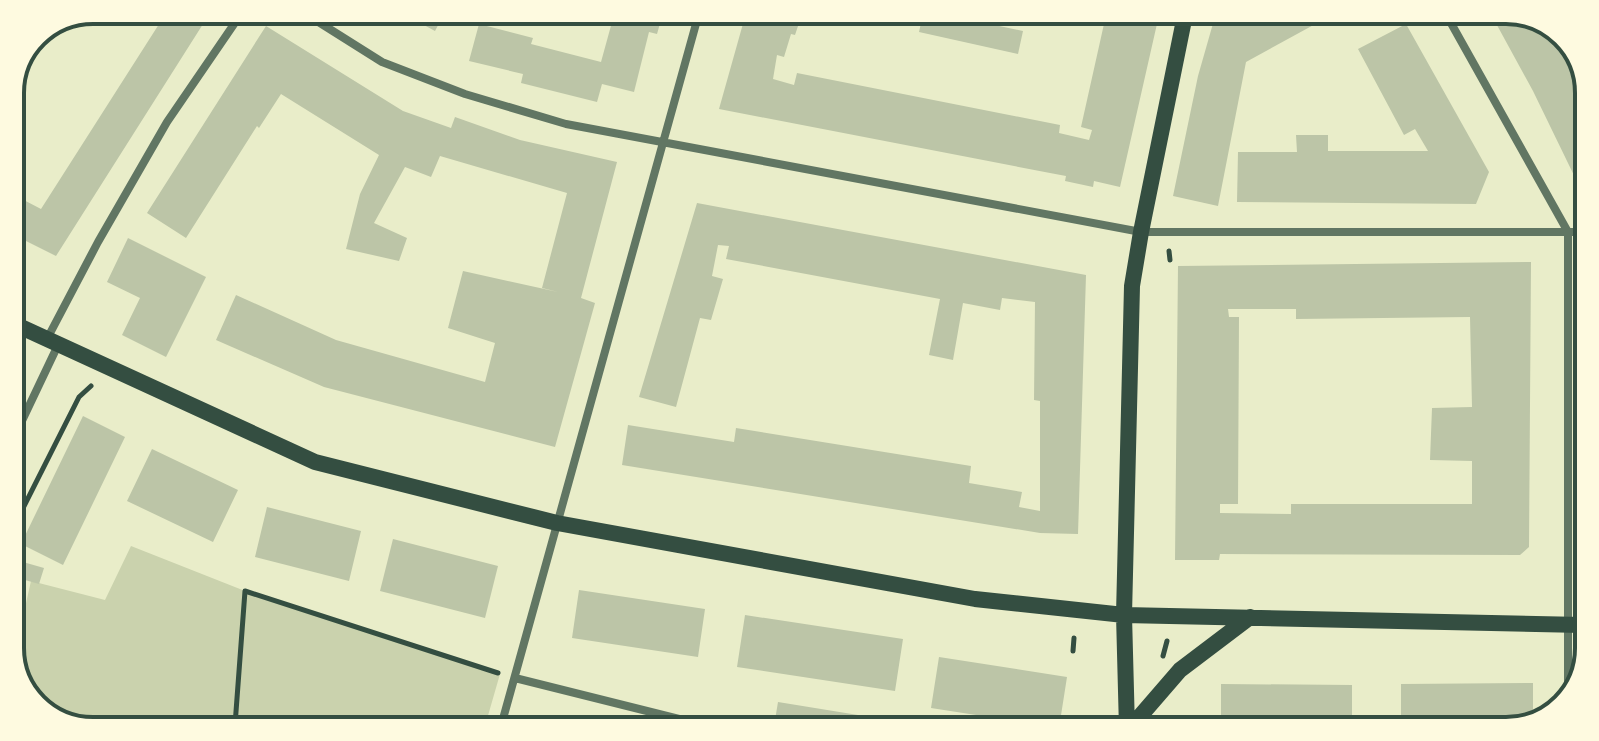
<svg xmlns="http://www.w3.org/2000/svg" width="1599" height="741" font-family="'Fira Sans',sans-serif">
	<style>
		.green { fill: #cad2ad }
		.building { fill: #bcc5a7; fill-rule: evenodd }
		.lines { fill: none; stroke-linecap: round; stroke-linejoin: round }
		.path { stroke: #344e41; stroke-width: 5 }
		.service { stroke: #617663; stroke-width: 6 }
		.minor { stroke: #617663; stroke-width: 8 }
		.secondary { stroke: #344e41; stroke-width: 16 }
		.rim { fill: none; stroke: #344e41; stroke-width: 4 }
	</style>
	<rect width="100%" height="100%" fill="#e9edc9"/>
	<!-- green -->
	<path class="green" d="M131 546 245 591 500 674 485 726 61 724 27 698 13 661 31 581 105 600Z"/>
	<!-- building -->
	<path class="building" d="M168 10 210 13 56 256 10 233V183L22 189 18 197 41 209Z
		M398 11 445 12 435 31Z
		M606 12 663 13 657 34 649 32 634 92 602 84 597 102 521 83 523 74 469 61 479 24 533 38 531 44 601 62 612 22 604 20Z
		M746 13H792L790 20 799 23 795 35 791 34 784 57 777 55 773 79 794 85 797 73 1060 125 1059 133 1089 140 1092 130 1081 127 1106 15H1159L1120 187 1094 181 1093 187 1065 181 1066 176 1050 173 719 109Z
		M923 14H943L1023 31 1018 54 919 32Z
		M1223 15 1330 16 1246 62 1218 206 1173 196 1198 76 1214 20Z
		M1492 16 1538 17 1572 43 1589 87 1588 197 1584 196 1533 91Z
		M1406 24 1489 172 1476 204 1237 202 1238 152H1297L1296 135H1328V151H1428L1415 129 1404 135 1358 49Z
		M266 26 403 111 451 128 455 117 520 140 617 162 581 298 595 303 555 447 324 387 216 340 236 295 336 340 485 382 495 343 448 328 463 271 558 292 542 288 567 193 440 156 431 177 405 167 374 223 407 238 399 261 346 249 360 194 379 155 281 94 259 128 257 126 186 238 147 213Z
		M697 203 1086 275 1078 534 1040 533 622 465 628 425 734 442 736 428 971 466 969 483 1022 492 1019 507 1040 511V401L1034 400 1035 302 1002 298 1000 310 963 303 953 360 929 355 940 299 726 259 729 246 718 245 712 276 723 279 711 320 700 318 676 407 639 397Z
		M128 238 206 277 166 357 122 335 140 298 107 282Z
		M1531 262 1529 547 1520 555 1220 554 1219 560H1175L1178 266ZM1228 309H1296V319L1470 317 1472 407 1432 408 1430 460 1472 461V504H1291V514L1220 513V504H1238L1239 317H1229Z
		M83 416 125 437 63 565 21 544Z
		M152 449 238 490 213 542 127 501Z
		M267 507 361 531 349 581 255 557Z
		M393 539 498 566 485 618 380 591Z
		M16 560 44 568 39 584 11 576Z
		M579 590 705 609 698 657 572 638Z
		M745 615 903 639 895 691 737 667Z
		M939 657 1067 677 1059 728 931 708Z
		M1533 683V723L1506 731H1401V684Z
		M1221 684 1352 685V730H1221Z
		M778 702 901 722 900 728 774 726Z"/>
	<g class="lines">
		<!-- path -->
		<path class="path" d="M1169 251 1170 260
			M10 534 79 397 91 386
			M1073 651 1074 638
			M1163 656 1167 641
			M235 725 245 591 498 673"/>
		<!-- service -->
		<path class="service" d="M1163 15 1181 18"/>
		<!-- minor -->
		<path class="minor" d="M301 11 382 62 465 94 566 124 1141 232H1587
			M1447 16 1568 232V698
			M47 339 98 242 167 122 243 11
			M10 446 58 345
			M515 678 711 727
			M501 726 699 13"/>
		<!-- secondary -->
		<path class="secondary" d="M10 322 315 462 557 523 975 599 1124 615 1583 625
			M1127 729 1124 615 1132 286 1141 232 1185 15
			M1129 729 1180 670 1250 617"/>
	</g>
	<!-- crop -->
	<path d="M0 0H1599V741H0ZM93 24H1506A69 69 0 0 1 1575 93V648A69 69 0 0 1 1506 717H93A69 69 0 0 1 24 648V93A69 69 0 0 1 93 24Z" fill="#fefae0" fill-rule="evenodd"/>
	<path class="rim" d="M93 24H1506A69 69 0 0 1 1575 93V648A69 69 0 0 1 1506 717H93A69 69 0 0 1 24 648V93A69 69 0 0 1 93 24Z"/>
</svg>
